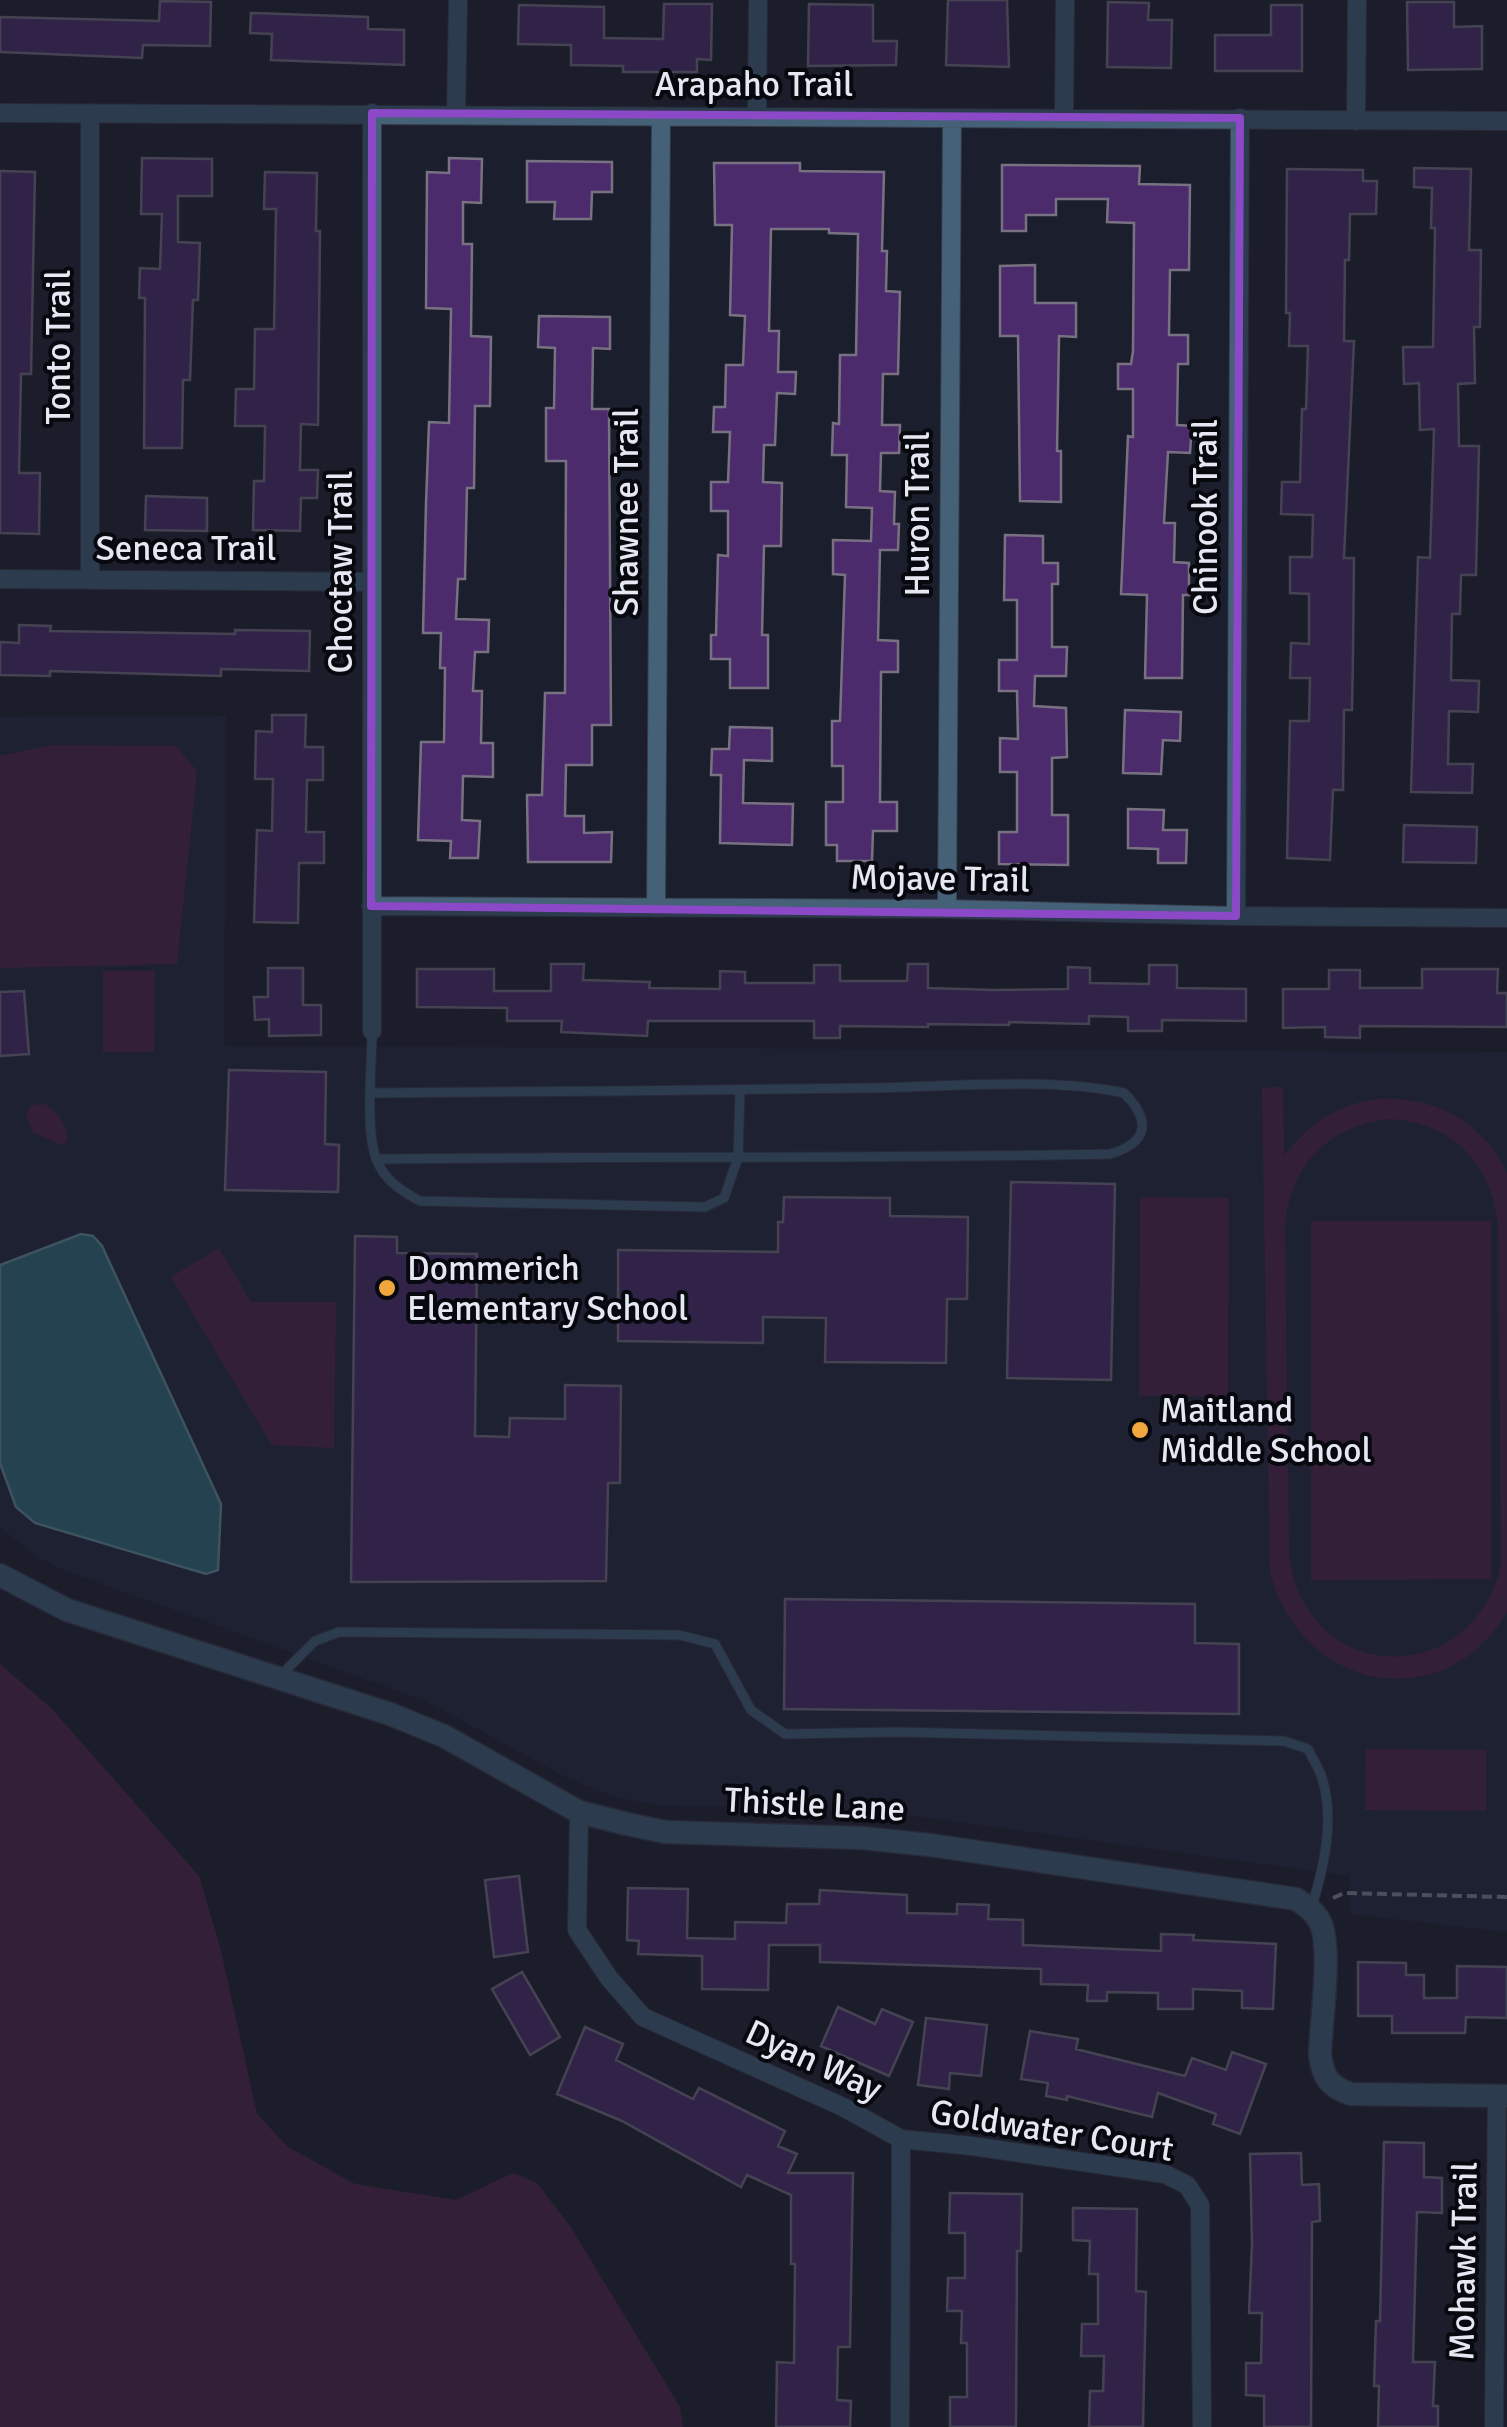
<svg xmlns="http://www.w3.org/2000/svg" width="1507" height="2427" font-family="Signika,sans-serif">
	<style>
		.built { fill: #22273b }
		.green { fill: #522347; fill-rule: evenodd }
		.water { fill: #2f707a; stroke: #66949e; stroke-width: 2.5 }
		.building { fill: #4c2b6c; stroke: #787182; stroke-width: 2.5 }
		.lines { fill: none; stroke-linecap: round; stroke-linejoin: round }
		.service-casing { stroke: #373a48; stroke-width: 11 }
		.minor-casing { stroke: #373a48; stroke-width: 20 }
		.tertiary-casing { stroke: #373a48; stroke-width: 25 }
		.path { stroke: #868995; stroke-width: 4; stroke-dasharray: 10 5; stroke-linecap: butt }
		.service { stroke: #446178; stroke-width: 9 }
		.minor { stroke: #446178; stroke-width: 18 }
		.tertiary { stroke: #446178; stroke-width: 22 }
		.marked { fill: none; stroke: #8b48c7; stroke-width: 8; stroke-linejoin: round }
		.poi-dot { fill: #efa73e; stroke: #07090f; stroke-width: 4 }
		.labels { text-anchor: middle; stroke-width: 8; stroke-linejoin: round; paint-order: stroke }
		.street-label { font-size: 35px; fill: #e5e8f2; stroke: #07090f }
		.poi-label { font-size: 35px; fill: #e5e8f2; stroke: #07090f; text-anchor: start }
	</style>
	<rect width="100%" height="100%" fill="#1b1e2c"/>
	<!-- built -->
	<path class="built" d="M226 716 224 1046 1507 1052V1932L1350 1914V1876L878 1811 658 1805 615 1797 568 1778 426 1701 66 1571 41 1559 0 1527V717Z"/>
	<!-- green -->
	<path class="green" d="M53 745 176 746 197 771 177 964 0 968V756Z
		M103 971H155L154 1052H103Z
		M1283 1087 1284 1156C1297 1140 1311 1125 1330 1114 1393 1079 1478 1106 1507 1173V1612C1443 1720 1300 1690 1270 1572L1262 1088ZM1390 1119C1452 1122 1492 1164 1498 1224L1501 1566C1470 1694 1301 1684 1289 1552L1285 1228C1289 1166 1329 1125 1390 1119Z
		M45 1104C57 1113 68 1125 68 1141L62 1145 33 1132 26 1114 31 1105Z
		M1140 1197 1229 1198 1228 1397 1139 1396Z
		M1491 1221V1579L1311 1580V1221Z
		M219 1248 251 1302H336L334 1448 272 1445 171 1277Z
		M0 1664 52 1709 199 1876 220 1947 257 2114 288 2147 355 2184 456 2200 513 2173 537 2183 570 2226 680 2407 683 2427H0Z
		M1366 1749 1486 1750V1811L1365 1810Z"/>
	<!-- water -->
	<path class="water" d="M81 1234 93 1236 102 1246 221 1504 218 1570 206 1574 35 1523 16 1507 0 1463V1265Z"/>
	<!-- building -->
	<path class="building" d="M948 0H1007L1009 67 946 65Z
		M160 1 211 2 210 46 143 45 142 58 0 52V17L159 21Z
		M1108 2 1149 3 1148 20H1172L1171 68 1107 67Z
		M1407 2H1454V27L1482 26V69L1408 70Z
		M664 4H712L711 60 697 59V72H623V66L571 65V45L518 44 519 5 604 7V38L663 39Z
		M809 4 873 5V41H897L896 65 808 66Z
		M1271 5H1302V71H1215V35H1271Z
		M251 13 368 17V29L404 30V65L271 60 272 34 250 33Z
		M142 158 212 159V196H178V242L200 243 198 300H193L190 380H183L182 448H144L145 298H139L140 268 160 269 162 214H141Z
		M449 158 482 159 481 203 463 202V244H472L471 336 491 337 490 406H475L474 488H467L465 579H458L456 619 489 620 488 652H475L473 691H482L481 743H493V777L463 776 462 820 480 821 478 858H450L451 841 418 840 421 742H444L445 668H440L441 633H423L426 503 429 422 449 423 451 309 426 308 427 172 449 173Z
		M527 161 612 162V192H592L591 219H554L555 202H527Z
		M714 163H800V171L884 172 882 251H887L886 291 900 292 898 374H883L882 425H900L899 453H881L880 491 895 492 894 524H899L898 550H880L878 640 898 641V672H881L880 802H897V831H873L872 861H837V845H826V802H843V766H832V721H840L845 575 833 574V540L871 541 872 508 846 507 847 455H832L833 423 839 424 840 355H856L858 234 829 233V229H771L769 331H779L778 372H796L795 394 777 393 775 445H764L763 482 782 483 781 546H764L762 635H768V688H730V659H711V635H716L718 555 728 556V511H711V482H728L730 432H713L714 407H725L726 365H743L745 316 730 315 732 225H715Z
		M1002 165 1140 166 1139 184 1190 185 1189 270H1170L1169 335H1188V364H1178L1177 425 1192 426 1190 453 1168 452 1164 523H1175L1174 562 1189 563V595H1183L1182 678H1145L1147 595 1121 594 1128 436 1133 437V389H1118V364H1131L1133 351 1134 223 1107 222 1108 199H1056V215H1026V231H1002Z
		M1414 168 1471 169 1469 250H1481L1480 327H1474L1475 383 1458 384 1459 446H1479L1476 575H1461L1460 614H1452L1451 680 1479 681 1478 712 1449 711 1448 764H1473L1472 793 1411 792 1418 557 1430 558 1434 429 1420 430 1419 383 1404 384 1403 347H1433L1435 228H1431L1432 188 1414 187Z
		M1287 169 1363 170V181H1377L1376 214H1350L1349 260H1345L1344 341H1354L1344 558H1354L1353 653 1352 710H1344L1343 790H1333L1330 860 1287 858 1290 721H1309L1310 678H1290L1291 643 1309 644V594L1290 593V557H1312L1313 515 1281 514 1282 482H1300L1302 409H1306L1308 346H1289L1290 313H1286Z
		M0 171 35 172 31 374H21L19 473H40L39 534 0 533Z
		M265 172 317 173 316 231H320L318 425 301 424 300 470H318L317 498H301L300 531 253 530 254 481H264L265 426H235L236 389H254L255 329H274L276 209H264Z
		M1035 265V303H1076V337L1059 336 1057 451H1061V502L1020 501 1018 336H1000V266Z
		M539 316 610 317V349L593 348 592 409H609L611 725H592V765H566L565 816H584V833L612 832 611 862H528L527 795H542L545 693H565L566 461H546V408H554L555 348 538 347Z
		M146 496 207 498V531L145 530Z
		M1005 535 1043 536V563H1058V584H1052V647H1067L1066 676H1035L1034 706 1066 708 1067 757 1052 758V815H1068V865L999 864V832H1017V772H1000V738L1018 739 1017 691H999V660H1017V600H1004Z
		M19 625 51 626 50 631 235 634V630L310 631 309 671 221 669V676L50 671V676L0 675V642L19 643Z
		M1125 710 1181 712 1180 741 1163 740 1161 774 1123 773Z
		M272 715H306L305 747H323V780H307L306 832H324V863H299L298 923 254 922 257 830 272 831 273 779H255L256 731 272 732Z
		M730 727 772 728V761L744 760 743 803 793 804 792 845 720 843 721 775H711L712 749H729Z
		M1128 809 1164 810 1163 830H1187L1186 863H1158V849L1128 848Z
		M1404 825 1477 827 1476 863 1403 862Z
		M551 964H584L583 980 650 982 649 988 720 989V971L745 972V983H814V965H840V981H907L908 964H928V988L995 990 1068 989V967L1090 968V983L1149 984V965H1177V988L1246 989V1021L1162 1020V1031H1128V1017L1089 1016V1024L1009 1022V1025L928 1024V1027L840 1026V1038H814V1021H648L647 1036 561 1032 562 1021H507V1008L417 1007V969H494V991H551Z
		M268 968H303V1005H321V1035L269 1036V1019L255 1020 254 997H268Z
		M1422 969H1498L1497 993H1507V1027L1360 1026V1038L1325 1037V1027L1283 1028V989H1329V970H1360V988H1422Z
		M24 991 29 1054 0 1056V992Z
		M229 1070 326 1072 325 1144 339 1145 338 1192 225 1190Z
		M1011 1182 1115 1184 1111 1380 1007 1378Z
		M784 1197 890 1198V1216L968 1217 967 1299H947L946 1363 825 1362 826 1318 763 1317V1343L618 1341V1250L778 1252V1222H783Z
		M355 1236 397 1237V1253L477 1254 475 1436 509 1437 510 1418 565 1419V1385L621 1386 620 1483H608L606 1581 351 1582Z
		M785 1599 1195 1604V1643L1239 1644V1714L784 1709Z
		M519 1876 528 1952 494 1957 485 1880Z
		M628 1888 688 1889 687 1938 735 1939V1922L786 1923 787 1904H819L820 1890 907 1895V1913L957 1914V1904L989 1905 988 1919 1023 1920V1945L1161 1951V1934L1194 1935 1193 1940 1276 1944 1273 2009 1242 2008V1991L1193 1989V2009H1158V1993L1107 1992V2001H1087L1088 1985 1041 1984V1969L820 1962V1945H769L768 1990 702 1989V1956L638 1954 639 1941 627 1940Z
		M1358 1962 1406 1963V1975H1424V1998H1457V1966L1507 1967V2018L1466 2017 1465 2033H1392V2016H1358Z
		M522 1972 560 2037 530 2055 492 1989Z
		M838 2007 875 2024 882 2009 913 2022 889 2076 821 2046Z
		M926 2018 987 2025 981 2076 950 2073 949 2089 918 2085Z
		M585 2027 623 2044 616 2060 693 2099 699 2088 785 2131 778 2146 797 2154 788 2173H853L850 2347H838L837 2400 851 2401 850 2427H776L777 2362 794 2363 795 2264H791V2195L747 2175 741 2187 622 2121 557 2094Z
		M1030 2031 1078 2039 1076 2049 1185 2076 1192 2058 1226 2070 1232 2052 1266 2064 1240 2134 1213 2124 1216 2114 1158 2093 1152 2117 1067 2096V2100L1046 2096 1048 2083 1021 2079Z
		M1384 2142 1424 2143V2177L1442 2178V2213L1417 2212 1413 2362H1435L1433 2406H1438V2427H1378L1379 2386H1374L1376 2321H1380Z
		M1301 2153 1302 2185 1319 2184 1320 2221 1312 2222 1311 2427H1264V2396L1246 2395V2363H1261L1262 2313H1249L1252 2244 1250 2154Z
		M950 2193 1022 2194 1021 2251H1017L1016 2427H950V2397H967V2343H961L962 2311H947L948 2278H965V2233H949Z
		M1073 2208 1137 2209 1136 2291 1146 2292 1143 2427H1089L1090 2391H1103L1104 2356H1081L1082 2324H1098V2274H1089L1090 2241 1073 2240Z"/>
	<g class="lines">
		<defs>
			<path id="service" d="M372 1031C372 1064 365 1128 376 1158 383 1179 401 1191 420 1201L705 1207 724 1198 738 1158 740 1091
				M372 1093C537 1092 701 1090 866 1088 944 1087 1050 1077 1124 1093 1152 1121 1148 1143 1110 1154 865 1159 620 1156 376 1159
				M281 1675 315 1641 339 1632 679 1635 715 1644 751 1710 785 1734 897 1732 1284 1741 1308 1749C1312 1758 1319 1768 1322 1778 1335 1819 1324 1867 1312 1906"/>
			<path id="minor" d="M0 113 1507 121
				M90 113V580
				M372 113V1031
				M456 114 458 0
				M757 116 758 0
				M1064 119 1065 0
				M1356 121 1357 0
				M0 579 372 582
				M371 906 947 909 1236 916 1507 918
				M656 908 661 116
				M947 909 952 118
				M1236 916 1240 118
				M579 1812 577 1930 609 1978 643 2017 843 2107 901 2139 972 2146 1165 2174 1187 2185 1200 2205 1202 2427
				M900 2427 901 2139
				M1494 2427 1497 2096"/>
			<path id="tertiary" d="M0 1575 67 1610 390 1714 444 1736 579 1812 627 1824 665 1832 862 1838 930 1845 1296 1899C1307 1906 1318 1914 1322 1927 1331 1955 1321 2023 1320 2055 1323 2077 1329 2087 1351 2094L1507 2096"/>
		</defs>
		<!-- service casing -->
		<use href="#service" class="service-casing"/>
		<!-- minor casing -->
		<use href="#minor" class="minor-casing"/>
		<!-- tertiary casing -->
		<use href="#tertiary" class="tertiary-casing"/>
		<!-- path -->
		<path class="path" d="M1333 1898 1344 1893 1507 1897"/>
		<!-- service -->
		<use href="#service" class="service"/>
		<!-- minor -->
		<use href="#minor" class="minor"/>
		<!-- tertiary -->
		<use href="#tertiary" class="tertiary"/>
	</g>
	<!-- marked area -->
	<path d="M0 0H1507V2427H0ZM372 113 1240 118 1236 916 371 906Z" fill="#1b1e2c" fill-opacity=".55" fill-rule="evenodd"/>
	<path class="marked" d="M372 113 1240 118 1236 916 371 906Z"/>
	<!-- markers -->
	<g class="poi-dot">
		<circle cx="387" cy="1288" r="10"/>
		<circle cx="1140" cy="1430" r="10"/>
	</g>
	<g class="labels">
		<!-- street labels -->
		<g class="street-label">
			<text x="754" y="96">Arapaho Trail</text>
			<text transform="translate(58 347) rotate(-90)" y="12">Tonto Trail</text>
			<text transform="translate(626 512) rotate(-90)" y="12">Shawnee Trail</text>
			<text transform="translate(917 514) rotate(-90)" y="12">Huron Trail</text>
			<text transform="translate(1205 517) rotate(-90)" y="12">Chinook Trail</text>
			<text x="186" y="560">Seneca Trail</text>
			<text transform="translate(340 572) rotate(-90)" y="12">Choctaw Trail</text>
			<text transform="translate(940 878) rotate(1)" y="12">Mojave Trail</text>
			<text transform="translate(815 1804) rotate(3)" y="12">Thistle Lane</text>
			<text transform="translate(814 2060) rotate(25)" y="12">Dyan Way</text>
			<text transform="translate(1052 2130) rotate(9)" y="12">Goldwater Court</text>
			<text transform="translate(1463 2261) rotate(-89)" y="12">Mohawk Trail</text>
		</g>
		<!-- poi labels -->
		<g class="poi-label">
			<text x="407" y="1280">Dommerich<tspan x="407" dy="40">Elementary School</tspan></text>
			<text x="1160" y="1422">Maitland<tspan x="1160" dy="40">Middle School</tspan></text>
		</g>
	</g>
</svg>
